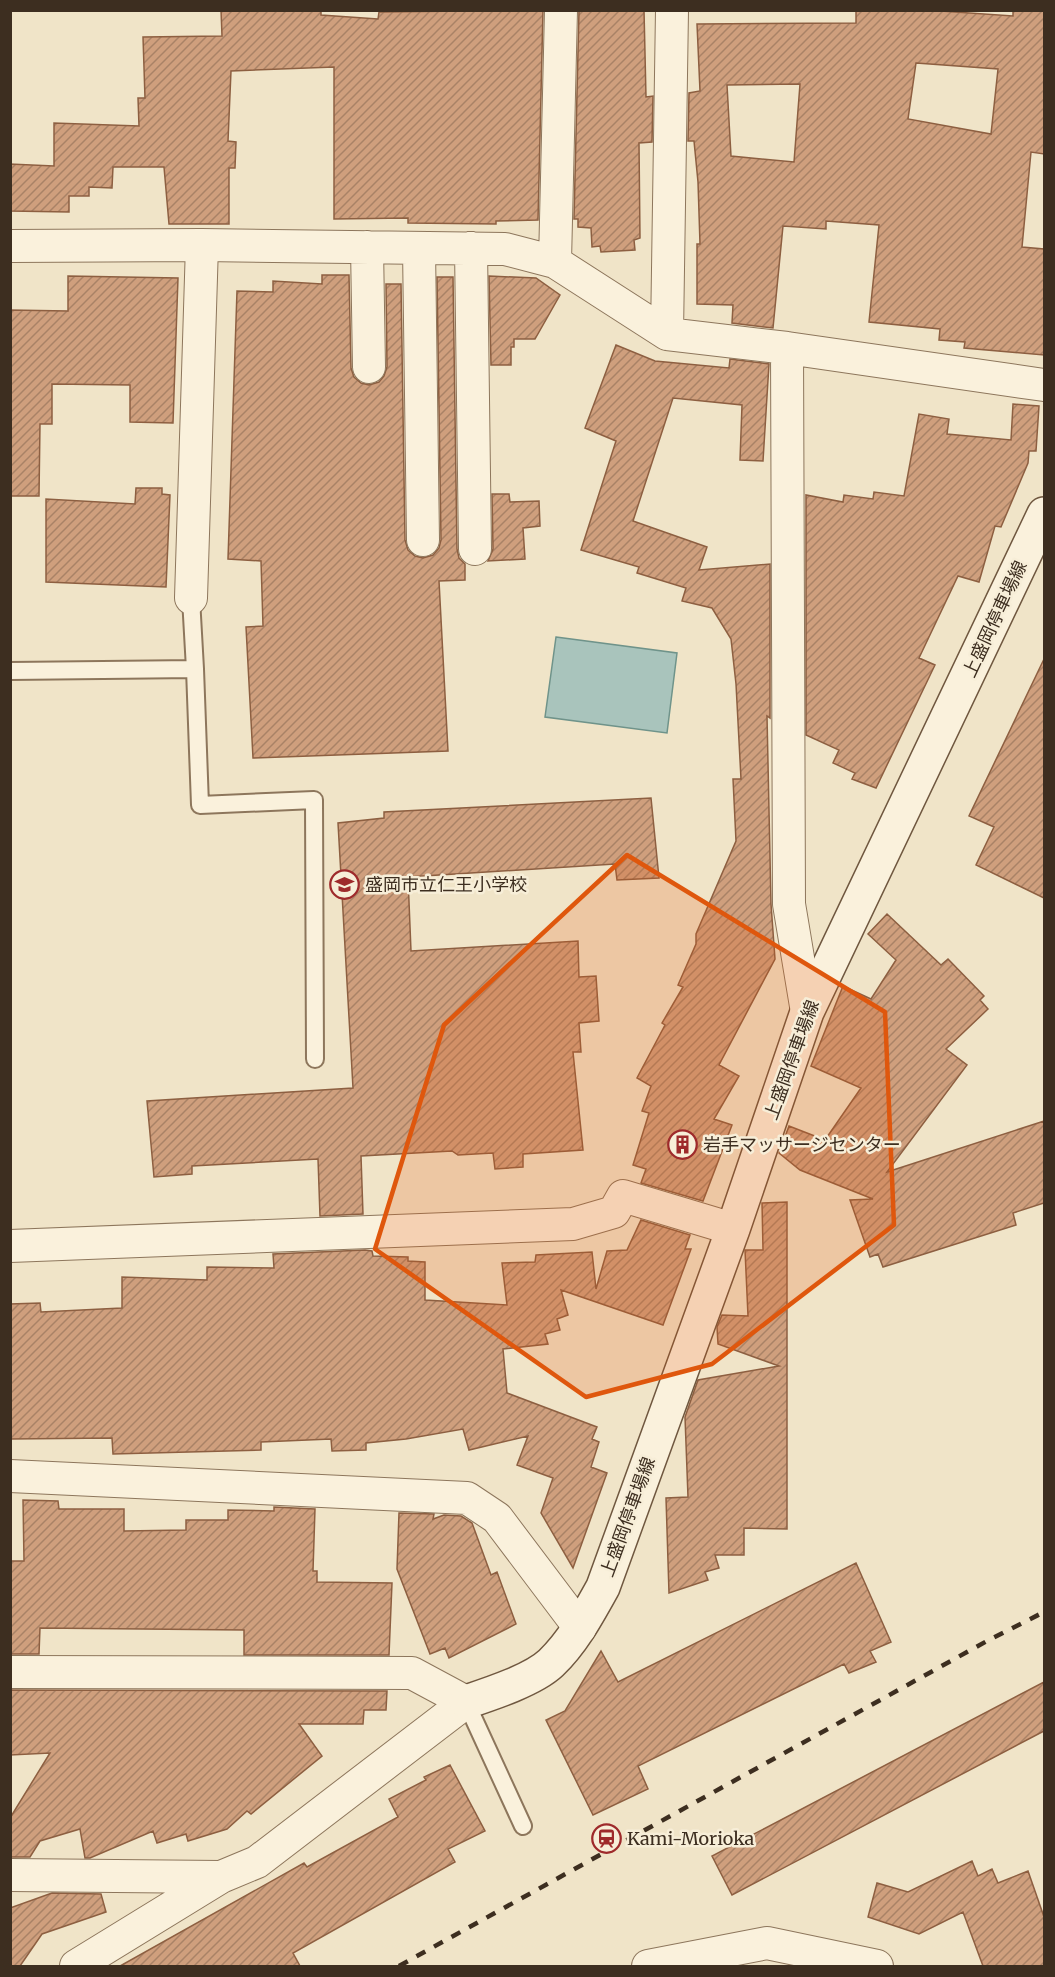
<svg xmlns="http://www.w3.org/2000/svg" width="1055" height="1977" font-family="Merriweather,'Noto Sans JP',serif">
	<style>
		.water { fill: #a9c4bc; stroke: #6f938a; stroke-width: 1.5 }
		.building { fill: url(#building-hatch); stroke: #8d5f41; stroke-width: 1.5; fill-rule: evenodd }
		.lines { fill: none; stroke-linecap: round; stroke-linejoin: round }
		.lane-casing { stroke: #8d765c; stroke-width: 20 }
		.street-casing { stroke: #8d765c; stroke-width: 34 }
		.secondary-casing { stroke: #6f573f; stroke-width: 36 }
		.lane { stroke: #faf1dc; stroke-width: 16 }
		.street { stroke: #faf1dc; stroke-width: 32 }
		.secondary { stroke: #faf1dc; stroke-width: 33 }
		.rail { stroke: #3d2e20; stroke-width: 4.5; stroke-dasharray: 10 10; stroke-linecap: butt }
		.marked { fill: #df570d; fill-opacity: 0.2; stroke: #df570d; stroke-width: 4.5; stroke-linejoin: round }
		.labels { text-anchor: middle; stroke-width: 5; stroke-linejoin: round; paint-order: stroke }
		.street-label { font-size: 18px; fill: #3d2e20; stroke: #f7eed8 }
		.poi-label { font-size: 18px; fill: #3d2e20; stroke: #f7eed8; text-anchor: start }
	</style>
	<defs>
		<pattern id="building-hatch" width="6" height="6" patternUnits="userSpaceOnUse" patternTransform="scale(1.5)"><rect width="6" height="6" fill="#cf9f7d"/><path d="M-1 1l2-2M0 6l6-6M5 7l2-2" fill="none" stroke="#a98266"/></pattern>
	</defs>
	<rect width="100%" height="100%" fill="#f0e4c8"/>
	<!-- water -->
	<path class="water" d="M556 637 677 653 667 733 545 717Z"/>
	<!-- building -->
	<path class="building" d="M221 10H321V15L378 19 379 12 543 10 538 220 496 221V224L408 223V218L334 219V67L231 71 228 141 236 142 235 168H229V224H169L164 167H113L112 188 89 187V196H69V212L10 211V164L54 166V123L139 126 138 98H145L143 37 222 36Z
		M579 10H644L646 97 653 96 652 142 639 143 640 238 634 240 635 250 601 252 600 246 592 247 591 228 578 227V219H574Z
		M856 10H926L1013 16V10H1044V154L1031 152 1022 247 1044 249V355L964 348 965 342 939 340 940 329 869 322 879 225 826 221V229L783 226 773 328 732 323 733 305 697 304V244H700L698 182 694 141H688L689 93 700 91 697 24 856 23ZM916 63 998 69 991 134 908 119ZM800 84 794 162 731 156 727 85Z
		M322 275H349L351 368 354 377 361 383 369 385 379 382 384 376 387 367 386 284H401L405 540 408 550 415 556 423 558 433 555 439 548 441 540 437 277H453L457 549 459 558 465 564V580L439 581 448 751 253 758 246 627 263 626 261 561 228 559 237 291 273 292V281L322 284Z
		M68 276 178 278 173 423 130 422V385L52 384V424H40L39 496H10V310L68 311Z
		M489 276 536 278 560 295 535 339H514V347H511V365H491Z
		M616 345 655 361 729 368 730 359 769 364 763 461 740 460 742 405 673 398 633 521 707 547 699 570 770 564V718L767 716 771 904 775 959 719 1065 739 1076 714 1119 732 1125 703 1201 641 1183 646 1169 633 1165 649 1113 642 1111 651 1086 637 1078 665 1025 662 1023 683 987 678 985 696 944V934L736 841 733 779H741L736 684 731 639 712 608 682 601 686 588 637 573 639 567 581 550 616 441 585 428Z
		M1013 404 1039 406 1036 451H1029L1028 463 1001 527 995 526 979 582 958 576 919 658 935 665 876 788 852 779 855 773 833 763 839 750 806 735V495L843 502 844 495 873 499 874 492 904 496 919 414 949 419 947 434 1011 440Z
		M136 488H162V494L170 495 166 587 46 582V499L135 504Z
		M492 494H509L510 502 539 501 540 526 523 528 525 559 488 561 493 549Z
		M1044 659V898L976 865 994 827 969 816Z
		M651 798 659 878 617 880 615 864 408 877 411 951 578 941 579 977 596 976 599 1021 579 1023 581 1052H573L583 1150 523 1154V1167L495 1169 493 1153 458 1155 452 1151 361 1156 363 1214 320 1216 318 1159 192 1166V1174L154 1177 147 1101 353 1088 338 823 384 818V812Z
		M887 914 941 965 948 959 984 996 980 1000 988 1009 946 1049 967 1065 887 1172 1044 1121V1203L1013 1213 1016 1225 883 1267 878 1254 870 1257 850 1200 873 1199 800 1170 779 1153 789 1126 825 1140 861 1088 811 1066 843 986 871 999 896 960 868 934Z
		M787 1202V1529L744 1528V1555H715L719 1568 705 1572 708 1580 669 1593 666 1498 688 1497 685 1417 698 1380 779 1366 718 1344 717 1327 722 1315 748 1316 745 1250H763L762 1203Z
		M641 1220 690 1235 685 1249H691L663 1325 561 1290 568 1315 557 1319 560 1330 545 1334 548 1344 503 1349 507 1393 597 1427 592 1439 599 1442 591 1467 607 1473 573 1568 541 1513 553 1478 517 1465 528 1436 469 1450 463 1429 406 1439 366 1443V1450L332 1451 331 1439 261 1442V1450L113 1454 112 1438 11 1439 10 1304 40 1303 41 1312 122 1308V1277L207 1280V1267L274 1268 273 1254 365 1250 372 1251 373 1256 408 1257V1261L425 1262V1300L507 1305 502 1263 535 1262 536 1255 592 1252 596 1289 607 1251 627 1250Z
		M23 1500 58 1501 59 1509H124V1531L186 1530V1520H228V1510L274 1511V1507L315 1509 313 1571H317V1582L392 1583 389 1655H244V1630L40 1628 39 1654H10V1561H24Z
		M399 1513 434 1514 433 1519 444 1515 461 1516 472 1523 491 1575 497 1572 516 1624 449 1658 445 1648 430 1654 397 1569Z
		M856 1563 891 1642 870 1651 876 1662 849 1673 844 1664 638 1766 648 1789 593 1815 546 1720 565 1711 601 1651 618 1682Z
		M1044 1682V1731L732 1895 712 1856Z
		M10 1690 387 1691 386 1710H364L363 1724H299L322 1756 251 1814 247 1811 227 1829 188 1841 186 1834 157 1843 153 1831 90 1858H85L80 1829 40 1841 30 1857H10V1818L50 1753 10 1755Z
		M450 1765 485 1831 448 1849 455 1862 293 1953 300 1966H120L304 1863 307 1867 398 1817 389 1799 426 1780 424 1777Z
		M972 1861 978 1876 992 1869 998 1883 1028 1871 1044 1917V1966H983L963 1912 919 1934 868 1917 877 1883 908 1892Z
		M52 1893 101 1894 106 1912 42 1934 20 1966H10V1908Z"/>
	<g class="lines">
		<defs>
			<path id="lane" d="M195 669 200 805 314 800 315 1059
				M10 671 195 669 191 598
				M466 1702 523 1826"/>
			<path id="street" d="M10 246 202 245 505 249 555 262 667 334 787 348 1044 385
				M367 247 369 367
				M419 248 423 540
				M471 248 475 549
				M555 262 561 10
				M667 334 672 10
				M787 348 789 904 807 1012
				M191 598 202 245
				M10 1246 573 1224 614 1212 623 1196 733 1229
				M10 1476 467 1498 497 1518 580 1628
				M10 1672 412 1673 466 1702 257 1862 221 1877 76 1966
				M10 1875 221 1877
				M648 1966 767 1943 877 1966"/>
			<path id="secondary" d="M466 1702C490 1694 533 1680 551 1663 573 1642 588 1614 603 1587L733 1229 807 1012 1044 514"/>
		</defs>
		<!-- lane casing -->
		<use href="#lane" class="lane-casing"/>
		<!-- street casing -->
		<use href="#street" class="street-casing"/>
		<!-- secondary casing -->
		<use href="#secondary" class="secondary-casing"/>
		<!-- lane -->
		<use href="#lane" class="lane"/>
		<!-- street -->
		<use href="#street" class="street"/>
		<!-- secondary -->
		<use href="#secondary" class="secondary"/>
		<!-- rail -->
		<path class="rail" d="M399 1966 987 1641 1044 1612"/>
	</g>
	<!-- marked area -->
	<path class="marked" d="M627 855 885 1012 894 1225 712 1364 586 1397 375 1249 444 1025Z"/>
	<!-- icons -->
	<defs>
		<symbol id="school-ring" viewBox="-11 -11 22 22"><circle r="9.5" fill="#f7eed8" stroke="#9e2a2b" stroke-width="1.5"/><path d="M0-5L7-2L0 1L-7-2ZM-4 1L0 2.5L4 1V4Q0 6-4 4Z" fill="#9e2a2b"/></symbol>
		<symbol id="building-ring" viewBox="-11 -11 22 22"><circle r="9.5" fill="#f7eed8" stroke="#9e2a2b" stroke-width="1.5"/><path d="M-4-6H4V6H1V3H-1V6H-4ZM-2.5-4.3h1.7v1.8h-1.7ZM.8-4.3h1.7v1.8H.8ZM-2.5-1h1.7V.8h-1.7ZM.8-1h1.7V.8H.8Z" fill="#9e2a2b"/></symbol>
		<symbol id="station-ring" viewBox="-11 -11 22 22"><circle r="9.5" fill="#f7eed8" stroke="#9e2a2b" stroke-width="1.5"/><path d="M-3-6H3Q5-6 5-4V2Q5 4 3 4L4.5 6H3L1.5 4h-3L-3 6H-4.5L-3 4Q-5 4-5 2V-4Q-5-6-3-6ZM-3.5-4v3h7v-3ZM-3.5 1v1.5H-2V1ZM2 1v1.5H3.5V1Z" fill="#9e2a2b"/></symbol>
	</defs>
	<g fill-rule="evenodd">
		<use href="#school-ring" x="328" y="868" width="33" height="33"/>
		<use href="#building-ring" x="666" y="1128" width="33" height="33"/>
		<use href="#station-ring" x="590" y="1822" width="33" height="33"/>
	</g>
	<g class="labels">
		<!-- street labels -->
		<g class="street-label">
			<text transform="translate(995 619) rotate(-65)" y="6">上盛岡停車場線</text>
			<text transform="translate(792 1060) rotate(-70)" y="6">上盛岡停車場線</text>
			<text transform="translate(628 1517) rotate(-70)" y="6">上盛岡停車場線</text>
		</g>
		<!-- poi labels -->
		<g class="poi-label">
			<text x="365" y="891">盛岡市立仁王小学校</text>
			<text x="703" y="1151">岩手マッサージセンター</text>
			<text x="627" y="1845">Kami-Morioka</text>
		</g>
	</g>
	<!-- border -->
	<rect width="1055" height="1977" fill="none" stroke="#3d2e20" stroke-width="24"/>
</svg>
